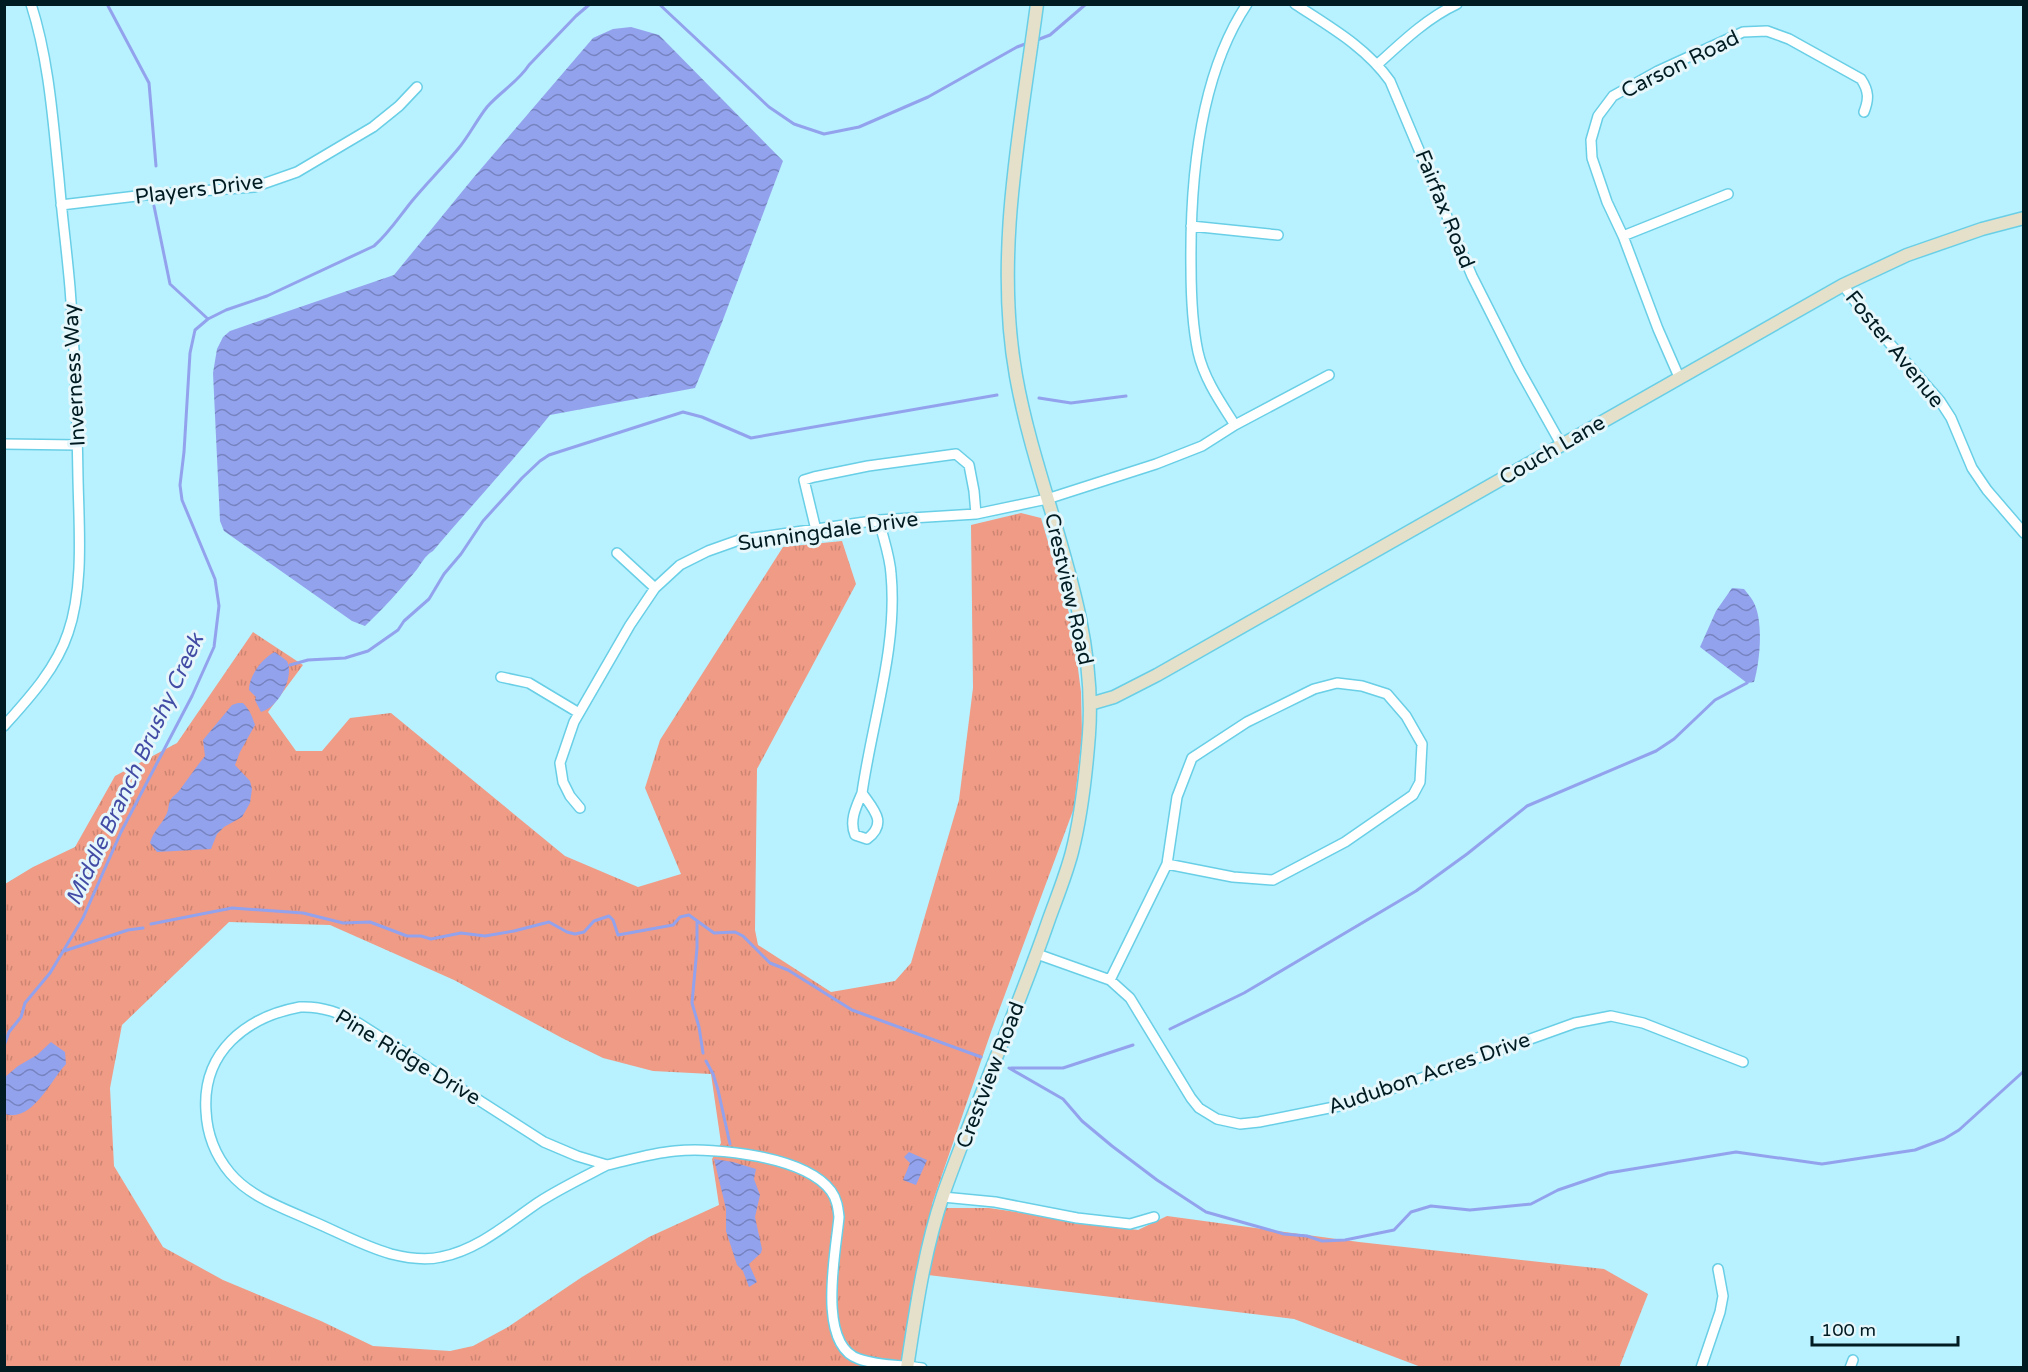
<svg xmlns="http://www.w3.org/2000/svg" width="2028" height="1372" font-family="'Varela Round',sans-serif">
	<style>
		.grass { fill: url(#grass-tufts); fill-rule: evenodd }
		.water { fill: url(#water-waves) }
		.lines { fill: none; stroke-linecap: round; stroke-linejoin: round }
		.stream { stroke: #93a2ed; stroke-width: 3 }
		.street-casing { stroke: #69cfe6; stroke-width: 12 }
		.secondary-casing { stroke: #69cfe6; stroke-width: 15 }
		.street { stroke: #fff; stroke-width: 9 }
		.secondary { stroke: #e5e0ca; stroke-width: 12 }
		.labels { text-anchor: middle; stroke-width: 6; stroke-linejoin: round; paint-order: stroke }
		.street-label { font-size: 21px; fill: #001b22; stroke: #e5f7fb }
		.water-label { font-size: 22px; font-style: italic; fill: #434ca5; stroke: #e5f7fb }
	</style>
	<defs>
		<pattern id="grass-tufts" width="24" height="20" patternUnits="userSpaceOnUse" patternTransform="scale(1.5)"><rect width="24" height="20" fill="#f09b85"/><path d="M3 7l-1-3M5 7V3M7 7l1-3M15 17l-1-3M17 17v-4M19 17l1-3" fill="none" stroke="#cc8573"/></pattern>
		<pattern id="water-waves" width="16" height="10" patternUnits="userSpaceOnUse" patternTransform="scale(1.5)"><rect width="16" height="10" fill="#93a2ed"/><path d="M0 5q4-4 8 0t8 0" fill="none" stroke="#7683c0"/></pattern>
	</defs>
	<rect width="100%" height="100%" fill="#b8f1ff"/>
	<!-- grass -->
	<path class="grass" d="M1021 513 1041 518 1069 613 1076 653 1081 692 1082 735 1074 808 991 1032 932 1204 945 1208H989L1138 1230 1167 1216 1359 1242 1604 1269 1648 1294 1619 1368 1421 1367 1294 1319 928 1275 914 1367 5 1368V884L33 867 75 847 115 776 177 743 253 632 303 665 268 712 296 751H322L350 718 391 713 565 856 638 887 681 874 645 788 660 740 783 547 842 541 856 584 757 769 755 930 758 945 831 992 895 981 911 963 959 800 973 688 971 525ZM229 922 330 925 454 980 562 1038 603 1058 653 1071 711 1074 721 1143 712 1159 719 1205 649 1237 582 1277 508 1327 473 1346 450 1351 373 1346 321 1321 223 1280 163 1247 114 1166 110 1088 122 1025Z"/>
	<!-- water -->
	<path class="water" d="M631 27 659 35 783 161 721 325 695 388 550 415C512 462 472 505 433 551 424 556 421 565 414 573 399 591 383 609 365 626L352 621 224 531 220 521 213 373 217 349 223 337 230 331 394 275 474 177 593 38 613 29Z
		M1732 588 1744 589C1747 593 1750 596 1753 601 1764 620 1760 662 1754 682L1747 683 1700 647 1716 611Z
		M275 652 287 661C295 677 278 708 261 712L255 700 256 697 249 690C249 676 262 658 275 652Z
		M238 703H243C250 710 252 716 255 725L240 752 235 765 250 781 252 789 250 803 242 817 224 827 217 834 211 849 157 852 150 843C154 829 161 826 166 815 169 810 168 805 170 801 172 796 176 795 179 791 188 779 196 767 205 756L203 740 232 705Z
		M51 1042 65 1052 66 1064C51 1080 32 1123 5 1114V1077L18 1066 37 1055Z
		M909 1152 927 1160 916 1185 903 1180 910 1163 904 1157Z
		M714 1159 733 1162 756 1169 754 1179 760 1195 755 1217 762 1249 761 1253 749 1264 757 1282 749 1287 743 1271 737 1265 726 1231V1209Z"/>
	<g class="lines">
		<!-- stream -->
		<path class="stream" d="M107 4 149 83 156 166
			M659 4 769 107 794 124 824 134 859 127 928 97 1017 47 1028 43
			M1037 40 1050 35 1086 4
			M154 206 170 284 208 319
			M1039 398 1071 403 1126 396
			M290 665 308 660 345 658 368 651 398 630 404 621 429 599 444 574 461 554 483 521 522 478 540 461 549 455 683 412 702 417 751 438 997 395
			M697 922V948L692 1003 699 1027 703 1053
			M151 924 232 908 303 913 343 923 370 922 407 936H421L431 939 461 933 485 936 514 931 549 922 567 932 575 934 584 932 594 921 609 916 613 920 618 935 673 925 680 917 689 915 714 933 735 932 743 936 770 963 788 970 852 1010 981 1057
			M64 951 128 930 143 928
			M1170 1029 1244 993 1416 891 1467 854 1527 806 1656 751 1674 739 1715 700 1747 683
			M4 1046 9 1032 21 1017 25 1003 50 973 83 918 121 832 192 696 214 647 219 606 215 579 182 500 180 485 184 452 190 353 195 330 208 319 226 310 267 296 374 246C389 233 399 217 412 201 427 183 443 167 458 149 469 136 476 121 487 107 500 92 518 82 529 65L576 16 590 4
			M706 1061 713 1074 718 1090 730 1144
			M1009 1068 1063 1099 1082 1121 1112 1146 1157 1180 1206 1212 1284 1234 1307 1236 1322 1241 1345 1240 1394 1230 1411 1212 1431 1206 1470 1210 1531 1204 1558 1190 1608 1173 1736 1152 1822 1164 1915 1150 1944 1139 1959 1130 2024 1071
			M1011 1068H1063L1133 1045"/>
		<defs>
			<path id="street" d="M1295 4C1330 27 1366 47 1390 81L1472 276 1519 369 1561 444
				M1378 64C1402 42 1427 18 1457 4
				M61 205 145 195 254 187 297 172 373 127 399 106 417 87
				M1191 226 1278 235
				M1623 236 1728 194
				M1843 285 1865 315 1940 401 1951 418 1972 468 1987 490 2024 533
				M1679 377 1658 329 1623 236 1607 202 1592 158 1591 140 1598 116 1613 96 1658 71 1743 32 1767 31 1789 39 1861 79C1869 91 1869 99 1864 112
				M1235 425 1329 375
				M4 444 78 445
				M816 530 804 480 814 477 868 466 956 454 969 465 974 491 976 514
				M617 553 655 588
				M501 677 529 683 579 713
				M4 726C29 698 56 669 68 633 84 587 79 528 78 479 77 416 75 352 70 288 67 252 62 216 59 179 53 121 49 60 31 4
				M862 793C874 810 888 823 867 839L855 835C849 821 856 807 862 793 872 722 898 646 891 574 890 556 883 538 879 520
				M580 808 570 796 563 782 560 763 574 722 630 625 655 588 680 565 708 551 739 540 879 520 976 514 1047 499 1156 464 1202 446 1235 425C1221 403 1204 379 1198 352 1192 324 1191 295 1191 266 1190 182 1199 76 1247 4
				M1037 954 1110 980 1130 998 1191 1098 1199 1108 1217 1119 1240 1124 1259 1122 1349 1104 1575 1023 1611 1016 1643 1023 1743 1062
				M1110 980 1167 864 1177 797 1192 758 1247 722 1314 689 1337 683 1362 686 1387 694 1406 716 1422 744 1420 782 1413 795 1345 842 1273 880 1233 877 1167 864
				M300 1007C323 1006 340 1013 360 1024L544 1142 577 1156 607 1165C584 1177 561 1188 539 1202 508 1223 478 1250 441 1257 424 1261 407 1258 391 1254 363 1246 338 1232 312 1221 283 1208 250 1197 230 1173 215 1155 207 1134 206 1111 202 1052 246 1017 300 1007Z
				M607 1165C629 1160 652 1153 675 1151 715 1147 805 1156 831 1191 837 1199 838 1208 839 1217 836 1251 816 1345 859 1359 879 1366 902 1365 922 1368
				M943 1197 995 1202 1077 1218 1130 1224 1154 1217
				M1701 1368 1720 1312 1723 1296 1718 1269
				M1850 1368 1853 1360"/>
			<path id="secondary" d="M1090 704 1114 697 1157 675 1843 285 1907 255 1982 229 2024 218
				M907 1368C916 1309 924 1251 943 1195 976 1102 1017 1012 1049 919 1057 897 1066 875 1072 852 1082 813 1086 774 1089 734 1098 611 1037 495 1016 376 994 254 1021 126 1037 4"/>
		</defs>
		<!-- street casing -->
		<use href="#street" class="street-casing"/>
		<!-- secondary casing -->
		<use href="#secondary" class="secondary-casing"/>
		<!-- street -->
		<use href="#street" class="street"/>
		<!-- secondary -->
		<use href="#secondary" class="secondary"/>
	</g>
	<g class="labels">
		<!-- street labels -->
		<g class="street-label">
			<text transform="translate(1680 64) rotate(-26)" y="7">Carson Road</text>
			<text transform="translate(199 189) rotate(-7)" y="7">Players Drive</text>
			<text transform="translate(1445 209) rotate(68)" y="7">Fairfax Road</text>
			<text transform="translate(1895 349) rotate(51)" y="7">Foster Avenue</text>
			<text transform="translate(74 375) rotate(-93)" y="7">Inverness Way</text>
			<text transform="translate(1552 450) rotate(-30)" y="7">Couch Lane</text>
			<text transform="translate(828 531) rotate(-8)" y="7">Sunningdale Drive</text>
			<text transform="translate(1069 589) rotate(77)" y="7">Crestview Road</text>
			<text transform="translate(408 1057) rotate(31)" y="7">Pine Ridge Drive</text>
			<text transform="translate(1429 1073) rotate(-19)" y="7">Audubon Acres Drive</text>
			<text transform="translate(990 1075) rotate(-69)" y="7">Crestview Road</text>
		</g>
		<!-- water labels -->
		<g class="water-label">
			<text transform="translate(134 769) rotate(-65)" y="8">Middle Branch Brushy Creek</text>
		</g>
	</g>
	<!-- border -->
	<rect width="2028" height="1372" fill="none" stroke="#001b22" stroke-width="12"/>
	<!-- scale -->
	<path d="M1812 1336v9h146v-9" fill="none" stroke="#001b22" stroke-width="3"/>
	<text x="1821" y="1336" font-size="18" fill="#001b22" stroke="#e5f7fb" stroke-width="4.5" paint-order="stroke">100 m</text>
</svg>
